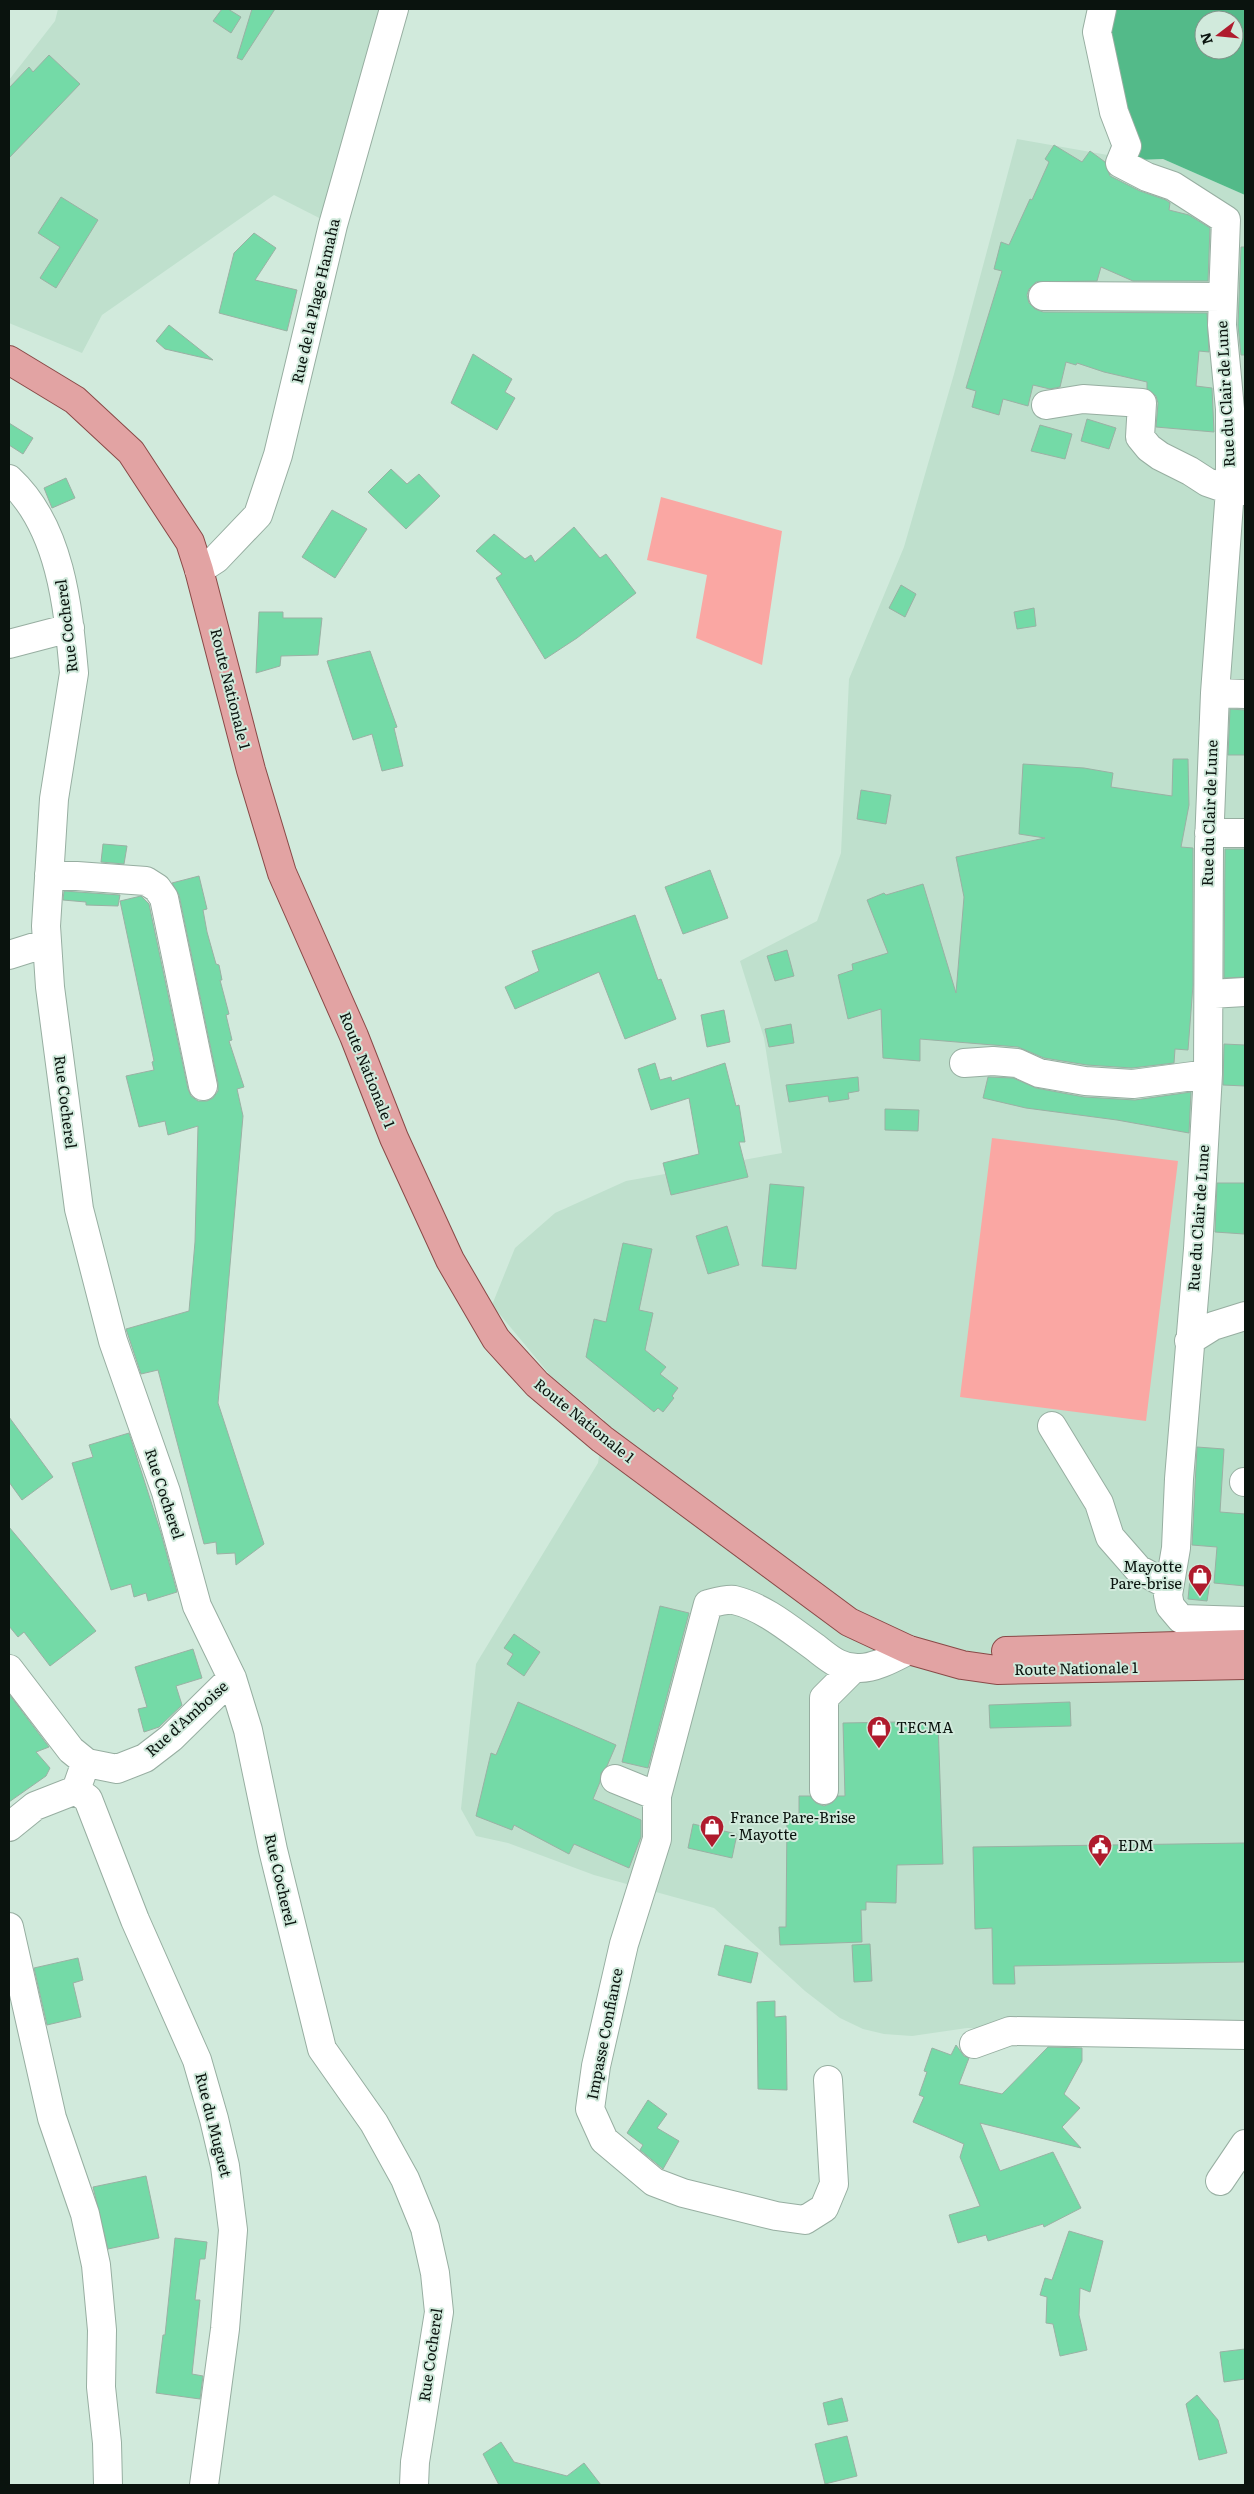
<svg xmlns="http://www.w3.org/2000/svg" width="1254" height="2494" font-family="Literata,serif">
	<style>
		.built { fill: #bfe0cd }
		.green { fill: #faa7a3 }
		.water { fill: #53ba89; fill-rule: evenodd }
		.building { fill: #74daa7; stroke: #9ab1a4 }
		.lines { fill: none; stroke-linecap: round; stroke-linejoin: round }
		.minor-casing { stroke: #97aea1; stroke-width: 30 }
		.major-casing { stroke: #894947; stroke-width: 30 }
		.minor { stroke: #fff; stroke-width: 28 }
		.major { stroke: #e2a3a3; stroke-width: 28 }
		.labels { text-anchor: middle; stroke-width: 4; stroke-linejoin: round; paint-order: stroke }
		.street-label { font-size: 15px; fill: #0a130e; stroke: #d1eadc }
		.poi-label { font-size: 15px; fill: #0a130e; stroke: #d1eadc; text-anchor: start }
	</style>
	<rect width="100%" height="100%" fill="#d1eadc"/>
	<!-- built -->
	<path class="built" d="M58 9H394L333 225 274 195 102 315 82 353 9 323V80L55 21Z
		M1017 139 1136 160 1163 159 1245 195V2029L967 2028 912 2036 884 2034 863 2029 840 2018 805 1991 714 1908 594 1875 508 1843 476 1836 461 1809 476 1664 598 1463 604 1420 550 1375 492 1305 515 1248 555 1213 626 1181 782 1153 764 1038 740 961 817 921 841 853 849 679 904 547 954 374Z"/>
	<!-- green -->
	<path class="green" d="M661 497 782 531 762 665 696 638 707 575 647 560Z
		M992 1138 1178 1161 1146 1421 960 1397Z"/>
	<!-- water -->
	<path class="water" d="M1111 9H1245V195L1163 159 1136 160 1107 67ZM1204 20H1234V50H1204Z"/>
	<!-- building -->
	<path class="building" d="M222 9H228L241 17 231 33 213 21Z
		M252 9H275L242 60 237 58Z
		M49 55 80 84 9 158V88L29 67 33 72Z
		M1054 145 1082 162 1090 151 1105 162 1110 176 1140 191 1166 200 1170 203 1169 210 1189 215 1210 228 1208 281H1133L1101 267 1097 281 1036 282 1029 289 1027 295 1029 303 1035 309 1043 312 1207 313 1209 352 1199 351 1196 386 1212 388 1214 432 1156 427 1158 403 1156 396 1147 389V382L1104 372 1077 363 1076 365 1066 362 1060 387 1050 389 1033 385 1028 406 1003 399 999 415 972 407 976 391 966 388 1002 271 994 269 1001 242 1009 245 1030 199 1032 200 1049 162 1045 159Z
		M61 197 98 220 56 288 40 278 60 247 38 233Z
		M254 233 276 248 255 280 297 290 287 331 219 313 234 253Z
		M1241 247H1245V355H1241L1238 325Z
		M169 325 213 360 165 349 156 341Z
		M473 354 512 379 505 392 515 398 497 430 451 403Z
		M1087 419 1116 428 1109 449 1081 441Z
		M9 423 33 438 23 454 9 445Z
		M1040 425 1072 434 1065 459 1031 451Z
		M391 469 407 484 419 474 440 496 406 529 368 492Z
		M66 478 75 498 52 508 44 488Z
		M332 510 367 529 335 578 302 557Z
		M574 527 600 558 606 554 636 593 577 638 545 659 496 578 502 574 476 551 494 534 525 559 531 555 535 562Z
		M901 585 916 594 905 617 889 608Z
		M1034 608 1036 626 1017 629 1014 612Z
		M259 612H283V618H322L318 655 281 656 280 666 256 673Z
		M370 651 397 727 394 728 403 766 382 771 372 734 353 740 327 661Z
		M1230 709 1245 710V755H1228Z
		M1173 759H1188L1189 805 1181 847 1193 848V985L1188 1050 1175 1049 1174 1063 1132 1068 1087 1065 1044 1058 1018 1047 920 1039V1061L883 1058 881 1009 848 1019 838 975 853 970 852 964 888 953 867 900 884 893 886 895 923 884 956 993 964 897 956 857 1045 838 1019 834 1023 764 1084 768 1113 773 1111 787 1172 796Z
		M861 790 891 795 886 824 857 819Z
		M103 844 127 846 124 864 101 862Z
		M1225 849H1245V977L1224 978Z
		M710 870 728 918 683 934 665 887Z
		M199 876 207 909 203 910 207 932 216 964 219 965 222 980H220L229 1014 226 1015 232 1040 229 1041 244 1087 237 1089 243 1116 218 1403 264 1544 236 1565 235 1553 217 1554 216 1542 204 1544 158 1370 141 1374 126 1329 189 1311 195 1242 198 1126 168 1135 165 1121 139 1127 126 1076 154 1070 152 1062 154 1061 120 901 141 896 149 904 188 1089 191 1096 198 1101H207L213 1098 218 1091V1083L179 895 172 883Z
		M64 891 120 895 118 906 86 905V902L63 900Z
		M635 915 658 980 661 979 676 1019 625 1039 599 972 515 1009 505 987 539 971 532 951Z
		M787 950 794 976 775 981 767 956Z
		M724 1010 730 1042 707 1047 701 1015Z
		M791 1024 794 1043 769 1047 765 1029Z
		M1224 1044 1245 1045V1086L1223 1085Z
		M655 1063 660 1080 671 1077 672 1081 725 1063 736 1106 739 1105 745 1142H739L748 1177 671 1195 663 1163 699 1154 689 1098 651 1110 638 1069Z
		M858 1077 859 1091 848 1093 849 1099 829 1102 828 1096 789 1102 786 1085Z
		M988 1077 1013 1078 1036 1088 1084 1097 1135 1100 1191 1092 1189 1133 1117 1120 1026 1108 983 1098Z
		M885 1109 919 1110 918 1131 885 1130Z
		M1217 1183H1245L1244 1234 1215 1232Z
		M770 1184 804 1187 796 1269 762 1266Z
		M727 1226 739 1265 708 1274 696 1236Z
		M623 1243 652 1249 639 1310 653 1313 645 1350 666 1367 660 1374 678 1388 672 1396 674 1398 663 1412 658 1408 654 1412 586 1357 594 1319 606 1322Z
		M9 1417 53 1477 22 1500 9 1482Z
		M129 1433 161 1533 177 1592 148 1601 146 1593 134 1597 131 1584 111 1590 72 1463 93 1457 89 1445Z
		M1197 1447 1224 1449 1220 1512 1245 1514V1586L1214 1583 1217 1547 1192 1545Z
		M9 1527 96 1631 50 1666 24 1632 18 1637 9 1626Z
		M1190 1579 1210 1582 1207 1601 1188 1599Z
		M660 1606 689 1613 648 1768 622 1762Z
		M514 1634 540 1652 524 1676 507 1664 513 1654 504 1648Z
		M193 1649 202 1678 176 1686 182 1705 159 1727 144 1732 138 1709 147 1707 135 1667Z
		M9 1694 49 1747 36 1752 50 1768 46 1776 9 1802Z
		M518 1702 616 1745 607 1766 601 1773 600 1782 593 1799 641 1820V1837L629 1868 574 1844 569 1854 514 1825 512 1830 476 1816 491 1753 496 1755Z
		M1070 1702 1071 1726 990 1728 989 1705Z
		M899 1722V1724L938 1722 943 1864 897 1865 896 1903 866 1902V1910H861L862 1942 780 1945 779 1927H786L787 1817H799V1796H810L816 1803 824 1806 832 1803 838 1796H845L843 1723Z
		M693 1824 737 1834 732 1858 688 1848Z
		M1245 1843V1962L1014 1966 1015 1984H993L992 1928 975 1929 973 1847Z
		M870 1944 872 1981 854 1982 852 1945Z
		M725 1945 758 1953 751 1983 718 1975Z
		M78 1958 83 1980 73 1983 81 2017 47 2025 34 1968Z
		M775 2001V2017L786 2016 787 2090 758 2089 757 2002Z
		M956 2045 964 2056 969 2058 959 2084 1002 2094 1048 2047 1082 2048V2061L1064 2094 1080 2108 1062 2127 1081 2148 980 2123 1000 2171 1053 2152 1081 2208 1044 2227 1043 2224 988 2241 986 2235 958 2243 949 2215 980 2206 960 2157 964 2144 913 2122 924 2097 919 2095 927 2072 924 2071 932 2048 951 2055Z
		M648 2100 667 2114 657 2128 679 2141 663 2169 640 2150 643 2145 627 2133Z
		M146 2176 159 2238 108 2249 93 2187Z
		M1069 2231 1103 2241 1090 2292 1080 2288 1079 2315 1087 2350 1060 2356 1053 2324 1046 2323 1047 2297 1040 2295 1045 2278 1052 2280Z
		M175 2238 207 2242 205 2259H200L195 2300H200L192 2374 203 2376 200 2399 156 2393 163 2335H165Z
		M1245 2349V2379L1224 2382 1220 2352Z
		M1197 2395 1218 2420 1227 2453 1199 2460 1186 2404Z
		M842 2398 848 2421 828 2425 823 2403Z
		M847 2436 857 2476 825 2484 815 2444Z
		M501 2442 514 2462 567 2476 584 2463 601 2485H499L483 2454Z"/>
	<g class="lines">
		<defs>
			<path id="minor" d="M1102 9 1097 32 1114 112 1127 146 1120 163 1147 177 1173 186 1226 220 1222 325 1230 409V490L1215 693 1209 844 1208 1074 1198 1249 1179 1479 1176 1548 1168 1595 1170 1606 1181 1619 1245 1621
				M1043 296 1223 297
				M1046 405 1083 399 1142 403 1140 437 1149 448 1160 456 1190 471 1207 482 1230 490 1245 491
				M9 479C61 527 68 607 74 673L54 799 46 926 50 987 79 1209 113 1341 166 1492 197 1606 232 1678 248 1730 273 1850 322 2049 374 2123 405 2179 425 2228 435 2273 439 2312 415 2462 414 2485
				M199 570 216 559 258 515 278 455 333 225 394 9
				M9 644 70 628
				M1215 693 1245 694
				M1209 833H1245
				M49 874 146 881 157 888 164 898 203 1086
				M9 955 47 943
				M1210 994 1245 992
				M964 1063 993 1061 1017 1063 1039 1073 1085 1081 1133 1084 1208 1074
				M1189 1341 1213 1326 1245 1316
				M1052 1426 1099 1503 1110 1537 1138 1569 1168 1585
				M1244 1482H1245
				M9 1669 71 1750 87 1763 117 1769 145 1758 171 1738 232 1678
				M615 1779 657 1796 708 1604C716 1602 726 1599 734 1600 764 1607 792 1631 816 1648 830 1659 841 1669 860 1668 876 1668 895 1657 909 1650
				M76 1790 88 1799 135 1920 197 2060 214 2119 225 2166 233 2230 225 2329 204 2485
				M824 1790V1698L854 1668
				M657 1796V1839L624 1944 596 2066 590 2109 604 2140 654 2182 683 2193 776 2216 805 2220 824 2208 834 2184 828 2080
				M9 1827 35 1806 76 1790 82 1773
				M9 1927 52 2118 85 2214 96 2265 102 2330 101 2387 107 2443 108 2485
				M974 2044 1010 2031 1245 2035
				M1220 2181 1245 2144"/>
			<path id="major" d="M9 360 75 400 131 452 190 542 199 570 251 770 282 873 354 1036 394 1138 450 1260 496 1339 537 1384 602 1439 849 1622 909 1650 962 1665 997 1670 1245 1665
				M1006 1651 1245 1644"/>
		</defs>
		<!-- minor casing -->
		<use href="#minor" class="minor-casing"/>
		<!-- major casing -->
		<use href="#major" class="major-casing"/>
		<!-- minor -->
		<use href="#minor" class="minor"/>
		<!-- major -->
		<use href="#major" class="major"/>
	</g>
	<!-- icons -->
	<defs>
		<symbol id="shop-pin" viewBox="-11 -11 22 30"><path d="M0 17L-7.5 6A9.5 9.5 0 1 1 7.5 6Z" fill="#af1b2d" stroke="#d1eadc"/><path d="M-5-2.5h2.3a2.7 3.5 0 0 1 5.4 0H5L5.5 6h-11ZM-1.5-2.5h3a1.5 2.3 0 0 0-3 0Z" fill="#fff"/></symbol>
		<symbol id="civic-pin" viewBox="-11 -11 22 30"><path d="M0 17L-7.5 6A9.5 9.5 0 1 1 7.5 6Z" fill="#af1b2d" stroke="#d1eadc"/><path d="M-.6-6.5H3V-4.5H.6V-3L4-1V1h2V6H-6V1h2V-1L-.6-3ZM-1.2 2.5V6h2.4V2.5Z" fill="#fff"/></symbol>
	</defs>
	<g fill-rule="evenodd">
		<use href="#shop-pin" x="1186" y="1562" width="28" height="38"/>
		<use href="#shop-pin" x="865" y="1714" width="28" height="38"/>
		<use href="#shop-pin" x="698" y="1813" width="28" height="38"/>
		<use href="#civic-pin" x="1086" y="1832" width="28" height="38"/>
	</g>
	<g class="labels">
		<!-- street labels -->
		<g class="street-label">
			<text transform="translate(316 301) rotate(-77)" y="5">Rue de la Plage Hamaha</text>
			<text transform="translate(1226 394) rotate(-93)" y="5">Rue du Clair de Lune</text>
			<text transform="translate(67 626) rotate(-97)" y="5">Rue Cocherel</text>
			<text transform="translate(230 689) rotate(76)" y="5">Route Nationale 1</text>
			<text transform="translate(1210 813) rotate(-88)" y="5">Rue du Clair de Lune</text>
			<text transform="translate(367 1070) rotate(68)" y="5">Route Nationale 1</text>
			<text transform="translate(65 1102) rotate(83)" y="5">Rue Cocherel</text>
			<text transform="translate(1199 1218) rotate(-86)" y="5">Rue du Clair de Lune</text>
			<text transform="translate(584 1421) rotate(39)" y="5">Route Nationale 1</text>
			<text transform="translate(164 1494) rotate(72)" y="5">Rue Cocherel</text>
			<text transform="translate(1076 1669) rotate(-1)" y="5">Route Nationale 1</text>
			<text transform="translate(187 1719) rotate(-42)" y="5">Rue d'Amboise</text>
			<text transform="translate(280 1880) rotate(77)" y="5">Rue Cocherel</text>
			<text transform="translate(605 2034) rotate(-79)" y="5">Impasse Confiance</text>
			<text transform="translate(213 2125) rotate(76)" y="5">Rue du Muguet</text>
			<text transform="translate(431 2355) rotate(-82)" y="5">Rue Cocherel</text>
		</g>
		<!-- poi labels -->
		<g class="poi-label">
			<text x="1182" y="1572" text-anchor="end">Mayotte<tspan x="1182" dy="17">Pare-brise</tspan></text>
			<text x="896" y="1733">TECMA</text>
			<text x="730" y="1823">France Pare-Brise<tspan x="730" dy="17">- Mayotte</tspan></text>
			<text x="1118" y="1851">EDM</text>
		</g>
	</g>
	<!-- border -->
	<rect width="1254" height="2494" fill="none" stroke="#0a130e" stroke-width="20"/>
	<!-- north arrow -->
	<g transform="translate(1219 35) rotate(254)"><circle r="24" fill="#d1eadc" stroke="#81948a"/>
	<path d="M0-4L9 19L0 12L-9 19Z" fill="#af1b2d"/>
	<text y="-8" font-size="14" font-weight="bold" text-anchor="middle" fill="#0a130e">N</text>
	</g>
</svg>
